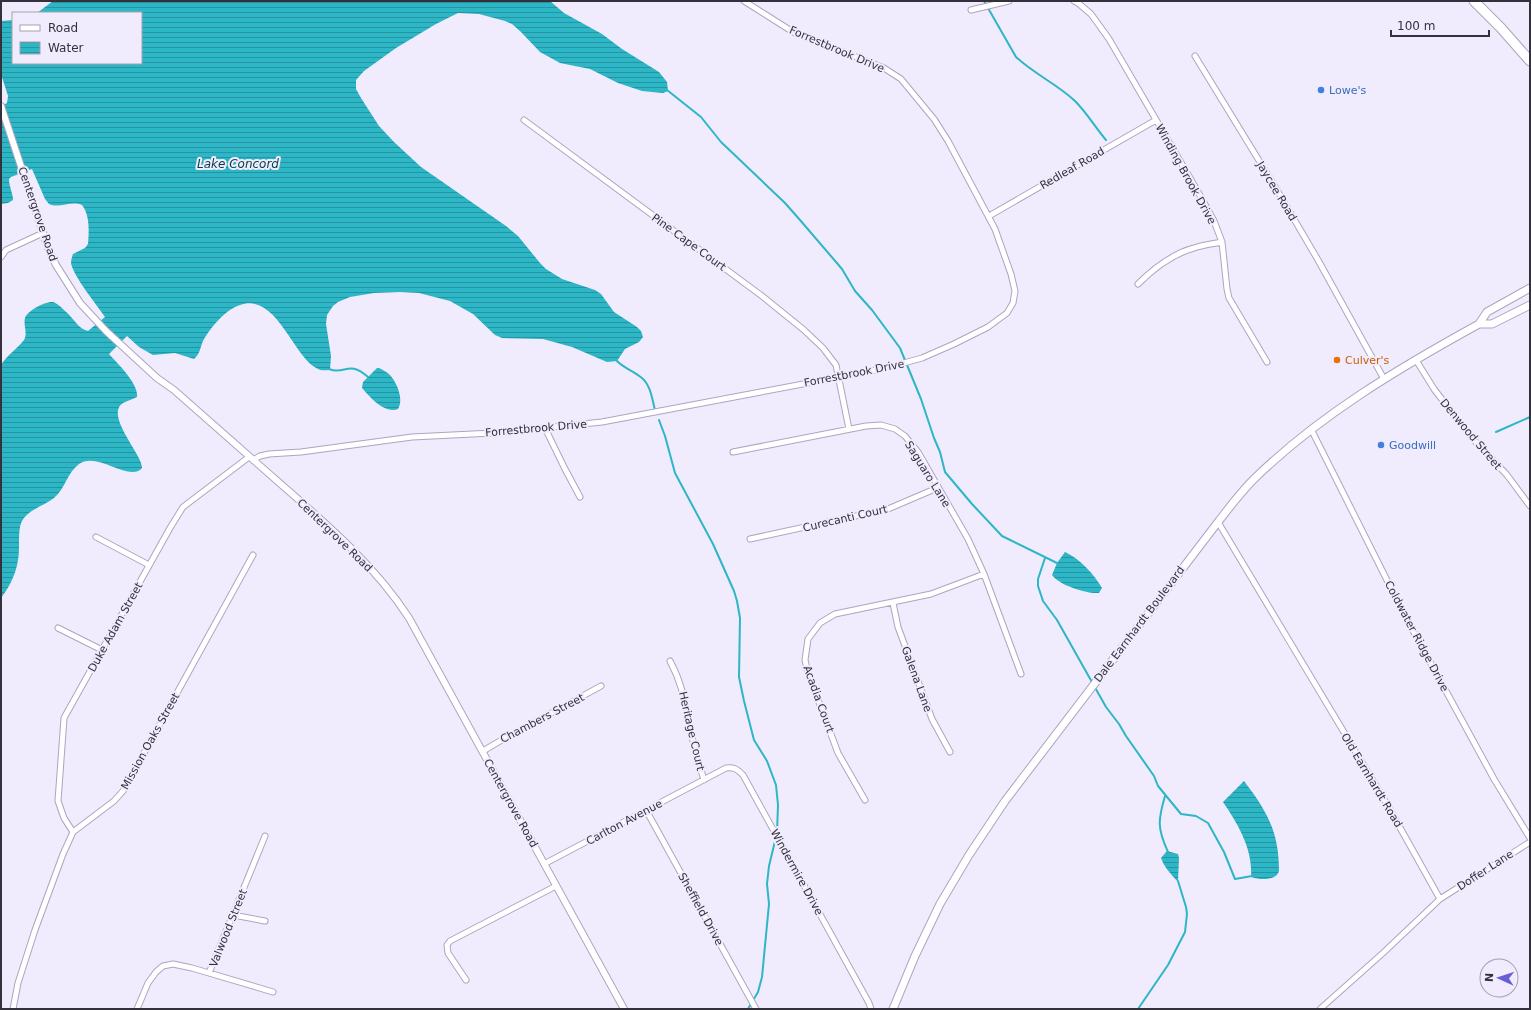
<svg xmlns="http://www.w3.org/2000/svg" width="1531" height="1010" font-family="'DejaVu Sans',sans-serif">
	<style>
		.water { fill: url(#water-rules) }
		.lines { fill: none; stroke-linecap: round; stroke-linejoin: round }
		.stream { stroke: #2cb6c6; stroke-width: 2 }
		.minor-casing { stroke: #ada5c1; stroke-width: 7 }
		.tertiary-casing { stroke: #ada5c1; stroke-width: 8 }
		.secondary-casing { stroke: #ada5c1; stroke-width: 9 }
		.motorway-casing { stroke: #ada5c1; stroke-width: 11 }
		.minor { stroke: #fff; stroke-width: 5 }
		.tertiary { stroke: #fff; stroke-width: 6 }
		.secondary { stroke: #fff; stroke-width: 7 }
		.motorway { stroke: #fff; stroke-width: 9 }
		.shop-dot { fill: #3f7fe0; stroke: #f0ebfd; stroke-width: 1.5 }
		.food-dot { fill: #e8710a; stroke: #f0ebfd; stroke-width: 1.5 }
		.labels { text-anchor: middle; stroke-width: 4; stroke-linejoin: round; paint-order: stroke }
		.street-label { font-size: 11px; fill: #34313c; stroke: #f0ebfd }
		.shop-label { font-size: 11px; fill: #366cbe; stroke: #f0ebfd; text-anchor: start }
		.food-label { font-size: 11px; fill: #c56008; stroke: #f0ebfd; text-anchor: start }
		.water-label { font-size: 12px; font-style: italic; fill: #003d44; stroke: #f0ebfd }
	</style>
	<defs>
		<pattern id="water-rules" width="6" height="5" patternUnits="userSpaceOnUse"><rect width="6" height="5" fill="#2cb6c6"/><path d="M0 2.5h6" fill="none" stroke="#2695a2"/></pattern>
	</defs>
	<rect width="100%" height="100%" fill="#f0ebfd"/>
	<!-- water -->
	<path class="water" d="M53 1H550L564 13 602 34 622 49 659 72 667 82 668 91 663 93 642 91 618 83 590 69 560 63 540 52 521 32 512 24 505 21 479 14 458 13 436 24 396 48 364 71 356 80V89L361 98 379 126 394 142 421 167 506 226 518 236 540 263 546 269 562 279 595 290 601 294 614 312 637 327 641 331 643 337 639 342 625 349 617 361 607 362 572 347 543 339 502 338 495 335 473 314 450 301 419 293 400 292 374 293 350 297 338 302 333 306 327 315 326 324 331 356 330 370C326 370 321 371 318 369 293 358 277 292 240 305 226 309 210 328 203 341 200 348 200 354 194 359L175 353 153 355 139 347 127 336 109 354C118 364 139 384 137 397 133 399 127 401 123 403 104 415 143 455 142 468 129 483 98 451 79 464 67 473 65 489 54 498 42 507 23 511 20 527 18 537 20 549 18 560 16 574 9 588 1 598V365C7 355 17 349 24 340 28 333 23 325 25 318 27 311 45 301 53 302 57 303 62 308 65 311 73 317 78 329 88 331L105 317C97 305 73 276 71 263 71 260 72 257 73 254L85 248 88 244C89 232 90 215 82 205 71 200 60 209 49 204L45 199 32 169 11 177 9 179C9 187 13 193 13 200L8 203 1 204V106L7 103 8 96 1 74V21L13 20V63H141V13H37Z
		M377 368H379C383 370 387 372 390 375 397 383 404 399 398 409 384 414 370 397 362 388L363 382Z
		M1065 552C1080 559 1094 574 1102 588L1099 593C1086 594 1059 585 1052 575L1057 563Z
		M1244 781C1267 811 1279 832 1279 871 1276 881 1260 880 1251 877 1253 849 1238 824 1223 802Z
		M1167 851 1178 854 1179 858 1178 882C1171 874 1164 867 1161 858Z"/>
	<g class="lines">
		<!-- stream -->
		<path class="stream" d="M984 1 1016 57C1034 74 1057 84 1075 101 1087 113 1095 127 1106 140
			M667 90 701 117 721 142 785 203 800 220 842 269 855 291 872 310 900 348 921 399 934 438 940 452 945 472 972 504 1002 536 1059 564
			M616 360C623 368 634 371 642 378 651 386 652 399 655 410
			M329 369C345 376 348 359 368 377
			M659 420 665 436 675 473 713 544 734 591 737 601 740 618 739 677 744 701 754 740 767 761 776 785 778 805 777 833
			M1496 432 1530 417
			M1045 558 1038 579V586L1043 601 1057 620 1106 707 1119 724 1126 736 1154 776 1158 786 1181 814 1196 816 1208 823 1224 852 1235 879 1252 876
			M1165 796C1158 820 1157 828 1168 852
			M748 1009 758 992 762 977 769 904 767 884 769 866 776 837
			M1138 1009 1168 965 1185 932 1187 914 1186 907 1178 881"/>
		<defs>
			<path id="minor" d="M1074 1 1078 3 1091 14 1109 39 1197 190 1214 221 1222 242 1227 289 1229 298 1267 362
				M971 10 1009 1
				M1195 56 1274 185 1318 260 1384 379
				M524 120 762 296 804 330 823 348 836 365 849 429
				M989 216 1156 120
				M1 257 6 250 43 233
				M1138 284C1154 268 1172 254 1194 248 1203 245 1212 244 1222 242
				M1416 360 1434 389 1454 415 1473 439 1507 475 1530 506
				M545 428 565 469 580 497
				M1311 429 1405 616 1494 779 1530 838
				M733 452 866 426 881 425 895 429 905 436 918 452 968 539 984 574 1021 674
				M253 460 260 456 269 454 301 452 412 437 493 433 602 422 882 369 922 358 954 344 988 327 1007 313 1013 303 1015 291 1011 274 995 229 948 141 934 119 901 79 884 68 793 32 744 1
				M1218 522 1384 799 1440 899 1383 953 1320 1009
				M96 537 149 565
				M750 539 888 509 937 488
				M893 603 898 627 932 719 950 752
				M58 628 102 650
				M670 661C683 685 685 704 690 729 694 746 699 763 704 780
				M483 751 500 741 601 686
				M865 800 838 753 808 673 805 660 808 639 820 623 835 614 931 594 984 574
				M646 810 756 1009
				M73 832 64 818 58 801 64 718 170 528 183 507 249 457
				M544 864 726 768C734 767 737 769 743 775L869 1003 871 1009
				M1440 899 1530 842
				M233 915 265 921
				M209 973 265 836
				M466 980 448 953 447 945 450 941 556 886
				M13 1009 18 983 35 930 63 854 73 832 114 801 123 791 253 555
				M137 1009 148 983 156 972 163 966 173 964 192 968 273 992"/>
			<path id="tertiary" d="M1 106 48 248 56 265 80 303 106 331 157 378 174 390C210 422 247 454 283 486 329 526 376 567 409 618L624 1009"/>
			<path id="secondary" d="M1479 324 1487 312 1530 288
				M893 1009 915 956 940 904 969 855 1005 801 1218 522C1229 508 1240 493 1253 480 1318 416 1399 368 1479 324H1492L1530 305"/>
			<path id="motorway" d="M1474 1 1501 28 1530 61"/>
		</defs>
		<!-- minor casing -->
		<use href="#minor" class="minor-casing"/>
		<!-- tertiary casing -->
		<use href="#tertiary" class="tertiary-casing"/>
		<!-- secondary casing -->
		<use href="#secondary" class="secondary-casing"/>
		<!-- motorway casing -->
		<use href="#motorway" class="motorway-casing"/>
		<!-- minor -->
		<use href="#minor" class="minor"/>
		<!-- tertiary -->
		<use href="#tertiary" class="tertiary"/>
		<!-- secondary -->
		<use href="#secondary" class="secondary"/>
		<!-- motorway -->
		<use href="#motorway" class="motorway"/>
	</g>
	<!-- markers -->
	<g class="shop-dot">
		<circle cx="1321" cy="90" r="4"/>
		<circle cx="1381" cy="445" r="4"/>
	</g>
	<circle class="food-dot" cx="1337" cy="360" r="4"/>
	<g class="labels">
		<!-- street labels -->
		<g class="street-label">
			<text transform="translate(837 49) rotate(23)" y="4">Forrestbrook Drive</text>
			<text transform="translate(1072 168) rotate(-30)" y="4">Redleaf Road</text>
			<text transform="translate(1186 174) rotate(61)" y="4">Winding Brook Drive</text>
			<text transform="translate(1277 191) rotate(59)" y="4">Jaycee Road</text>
			<text transform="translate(38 214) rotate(71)" y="4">Centergrove Road</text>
			<text transform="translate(689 242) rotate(36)" y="4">Pine Cape Court</text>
			<text transform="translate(854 373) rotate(-11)" y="4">Forrestbrook Drive</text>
			<text transform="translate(536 428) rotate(-5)" y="4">Forrestbrook Drive</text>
			<text transform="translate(1471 434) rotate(50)" y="4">Denwood Street</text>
			<text transform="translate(928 474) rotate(58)" y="4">Saguaro Lane</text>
			<text transform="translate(845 518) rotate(-13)" y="4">Curecanti Court</text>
			<text transform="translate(335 535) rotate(44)" y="4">Centergrove Road</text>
			<text transform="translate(1139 624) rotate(-53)" y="4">Dale Earnhardt Boulevard</text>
			<text transform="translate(115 627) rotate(-61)" y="4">Duke Adam Street</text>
			<text transform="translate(1417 636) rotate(62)" y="4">Coldwater Ridge Drive</text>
			<text transform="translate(917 679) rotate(70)" y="4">Galena Lane</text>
			<text transform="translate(819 699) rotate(70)" y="4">Acadia Court</text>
			<text transform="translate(542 718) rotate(-28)" y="4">Chambers Street</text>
			<text transform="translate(692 731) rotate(77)" y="4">Heritage Court</text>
			<text transform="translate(150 741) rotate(-61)" y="4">Mission Oaks Street</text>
			<text transform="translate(1372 780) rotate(59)" y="4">Old Earnhardt Road</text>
			<text transform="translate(511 803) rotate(61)" y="4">Centergrove Road</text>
			<text transform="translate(624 822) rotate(-28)" y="4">Carlton Avenue</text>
			<text transform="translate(1485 870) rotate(-33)" y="4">Doffer Lane</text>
			<text transform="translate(797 872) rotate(61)" y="4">Windermire Drive</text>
			<text transform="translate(701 909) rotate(61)" y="4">Sheffield Drive</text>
			<text transform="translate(228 928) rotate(-68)" y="4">Valwood Street</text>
		</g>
		<!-- shop labels -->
		<g class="shop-label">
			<text x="1329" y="94">Lowe's</text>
			<text x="1389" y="449">Goodwill</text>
		</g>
		<!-- food labels -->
		<g class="food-label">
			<text x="1345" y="364">Culver's</text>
		</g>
		<!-- water labels -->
		<g class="water-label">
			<text x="238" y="168">Lake Concord</text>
		</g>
	</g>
	<!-- border -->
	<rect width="1531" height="1010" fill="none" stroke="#34313c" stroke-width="4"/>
	<!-- legend -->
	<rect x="12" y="12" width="130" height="52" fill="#f0ebfd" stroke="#a5a1b0"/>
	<rect x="20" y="25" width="20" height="6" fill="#ffffff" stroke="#a5a1b0"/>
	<text x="48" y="32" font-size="12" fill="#34313c">Road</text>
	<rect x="20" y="42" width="20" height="12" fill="url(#water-rules)" stroke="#a5a1b0"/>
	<text x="48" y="52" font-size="12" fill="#34313c">Water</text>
	<!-- north arrow -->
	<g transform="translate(1499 978) rotate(273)"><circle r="19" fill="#f0ebfd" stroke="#a5a1b0"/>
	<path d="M0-3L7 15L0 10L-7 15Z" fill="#6a5ed7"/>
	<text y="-6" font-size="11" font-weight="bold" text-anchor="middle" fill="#34313c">N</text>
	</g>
	<!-- scale -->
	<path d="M1391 30v6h98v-6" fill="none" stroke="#34313c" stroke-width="2"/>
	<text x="1397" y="30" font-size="12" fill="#34313c" stroke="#f0ebfd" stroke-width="3" paint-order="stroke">100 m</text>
</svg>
